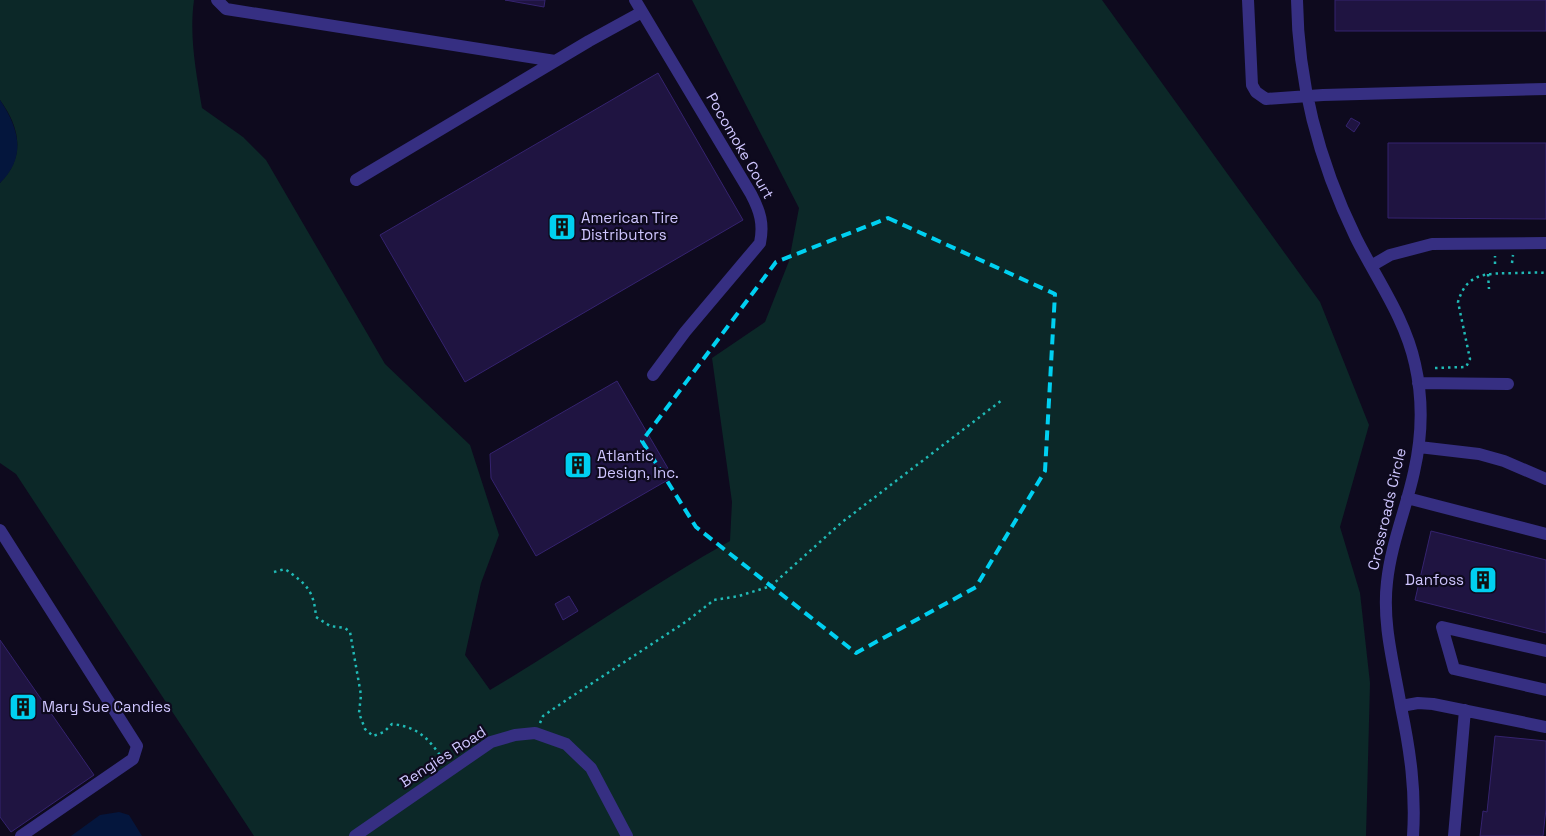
<svg xmlns="http://www.w3.org/2000/svg" width="1546" height="836" font-family="'Space Grotesk',sans-serif">
	<style>
		.green { fill: #0c2828 }
		.water { fill: #04163d }
		.building { fill: #1f1441; stroke: #35236f }
		.lines { fill: none; stroke-linecap: round; stroke-linejoin: round }
		.path { stroke: #20bab6; stroke-width: 2.5; stroke-dasharray: 2.5 4; stroke-linecap: butt }
		.minor { stroke: #362f82; stroke-width: 12 }
		.marked { fill: none; stroke: #00d0f1; stroke-width: 4; stroke-dasharray: 10 6; stroke-linejoin: round }
		.labels { text-anchor: middle; stroke-width: 4.5; stroke-linejoin: round; paint-order: stroke }
		.street-label { font-size: 15px; fill: #cfc6ff; stroke: #0e0a1e }
		.poi-label { font-size: 15px; fill: #cfc6ff; stroke: #0e0a1e; text-anchor: start }
	</style>
	<rect width="100%" height="100%" fill="#0e0a1e"/>
	<!-- green -->
	<path class="green" d="M0 0H194C189 36 196 72 202 108L243 137 266 160 385 364 470 445 499 535 481 583 465 655 490 690C571 642 648 587 730 541L732 502 712 358 765 322 789 261 799 208 692 0H1102L1320 302 1369 425 1340 527 1360 593 1370 683 1366 836H254L16 474 0 463V183C26 157 20 127 0 100Z"/>
	<!-- water -->
	<path class="water" d="M0 100C19 128 27 157 0 183Z
		M119 812 129 815 142 836H71L100 815Z"/>
	<!-- building -->
	<path class="building" d="M505 0H545L544 7Z
		M1335 0H1546V31H1335Z
		M658 73 743 220 465 382 380 235Z
		M1351 118 1360 123 1354 132 1346 126Z
		M1388 143H1546V219L1388 218Z
		M617 381 673 477 536 556 491 478 490 454Z
		M1431 531 1546 560V633L1415 600Z
		M569 596 578 611 563 620 555 604Z
		M0 640 94 775 11 832 0 817Z
		M1495 736 1546 741V809L1543 836H1480L1483 811 1487 812Z"/>
	<g class="lines">
		<!-- path -->
		<path class="path" d="M1512 263 1513 255
			M1495 264V256
			M1488 274 1489 289
			M1435 368 1466 367 1470 359 1458 302C1467 271 1488 274 1515 273 1525 273 1536 272 1546 273
			M274 572 285 569C306 584 314 590 316 617L330 626 345 628 350 632 361 695 359 713 365 729 373 736 384 732 392 724C419 727 429 739 444 761
			M540 723 543 716 568 699 687 621 714 600 739 596 771 586 841 523 1002 400"/>
		<!-- minor -->
		<path class="minor" d="M217 0 226 9 555 61
			M635 0 751 194C760 211 764 224 760 243L685 332 653 375
			M1248 0 1252 85 1256 92 1266 99 1323 95 1546 89
			M1297 0C1298 85 1319 162 1356 238 1377 280 1405 318 1415 364 1423 399 1422 437 1414 472 1406 509 1391 544 1387 582 1382 624 1394 665 1401 707 1410 750 1416 791 1413 836
			M356 180 589 41 642 12
			M1371 266 1390 255 1432 244 1546 243
			M1418 383 1508 384
			M1419 447 1479 454 1504 461 1546 479
			M1407 498 1546 534
			M0 530 137 746 133 759 21 836
			M1546 651 1442 627 1454 669 1546 690
			M1401 706 1418 703 1433 704 1546 727
			M355 836 491 742 515 735 535 733 566 744 591 768 627 836
			M1454 836 1465 710"/>
	</g>
	<!-- marked area -->
	<path class="marked" d="M888 218 1055 294 1045 471 976 587 856 653 696 527 642 441 776 262Z"/>
	<!-- icons -->
	<defs>
		<symbol id="building-square" viewBox="-11 -11 22 22"><rect x="-9" y="-9" width="18" height="18" rx="4" fill="#00d0f1" stroke="#0e0a1e"/><path d="M-4-6H4V6H1V3H-1V6H-4ZM-2.5-4.3h1.7v1.8h-1.7ZM.8-4.3h1.7v1.8H.8ZM-2.5-1h1.7V.8h-1.7ZM.8-1h1.7V.8H.8Z" fill="#111"/></symbol>
	</defs>
	<g fill-rule="evenodd">
		<use href="#building-square" x="546" y="211" width="32" height="32"/>
		<use href="#building-square" x="562" y="449" width="32" height="32"/>
		<use href="#building-square" x="1467" y="564" width="32" height="32"/>
		<use href="#building-square" x="7" y="691" width="32" height="32"/>
	</g>
	<g class="labels">
		<!-- street labels -->
		<g class="street-label">
			<text transform="translate(740 146) rotate(60)" y="5">Pocomoke Court</text>
			<text transform="translate(1387 509) rotate(-77)" y="5">Crossroads Circle</text>
			<text transform="translate(443 757) rotate(-33)" y="5">Bengies Road</text>
		</g>
		<!-- poi labels -->
		<g class="poi-label">
			<text x="581" y="223">American Tire<tspan x="581" dy="17">Distributors</tspan></text>
			<text x="597" y="461">Atlantic<tspan x="597" dy="17">Design, Inc.</tspan></text>
			<text x="1464" y="585" text-anchor="end">Danfoss</text>
			<text x="42" y="712">Mary Sue Candies</text>
		</g>
	</g>
</svg>
